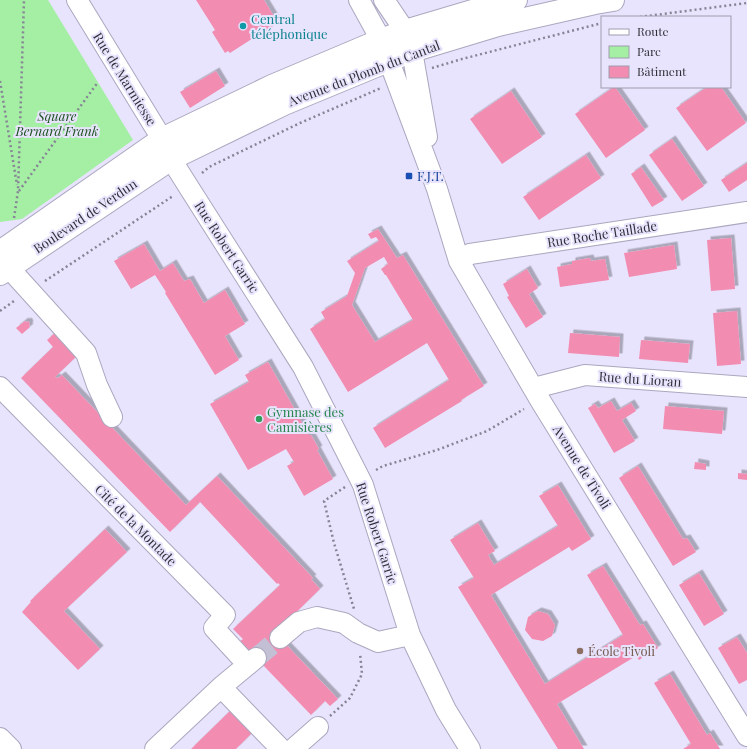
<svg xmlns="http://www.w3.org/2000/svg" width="747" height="749" font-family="'Playfair Display',serif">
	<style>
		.green { fill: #a4efa4 }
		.building { fill: #f28db1; fill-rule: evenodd; filter: url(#shadow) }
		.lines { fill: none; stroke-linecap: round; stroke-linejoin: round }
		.minor-tunnel { stroke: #c3c0d6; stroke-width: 20; stroke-dasharray: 20 10; stroke-linecap: butt }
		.minor-casing { stroke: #aba7bf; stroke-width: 22 }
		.major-casing { stroke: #aba7bf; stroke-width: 24 }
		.path { stroke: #878495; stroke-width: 2.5; stroke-dasharray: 2 3; stroke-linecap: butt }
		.minor { stroke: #fff; stroke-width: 20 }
		.major { stroke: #fff; stroke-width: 22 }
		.culture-dot { fill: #0f9aa8; stroke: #e8e4fd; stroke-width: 1.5 }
		.transit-dot { fill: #1a4fb4; stroke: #e8e4fd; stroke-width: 1.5 }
		.leisure-dot { fill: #2e9e5b; stroke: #e8e4fd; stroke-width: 1.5 }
		.education-dot { fill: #8d6e63; stroke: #e8e4fd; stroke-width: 1.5 }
		.labels { text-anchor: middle; stroke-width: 4; stroke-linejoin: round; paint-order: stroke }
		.culture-label { font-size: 13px; fill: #0d838f; stroke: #e8e4fd; text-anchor: start }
		.street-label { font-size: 13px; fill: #313039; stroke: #e8e4fd }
		.park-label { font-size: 13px; font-style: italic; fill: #1c501f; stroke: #e8e4fd }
		.transit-label { font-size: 13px; fill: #164399; stroke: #e8e4fd; text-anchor: start }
		.leisure-label { font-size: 13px; fill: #27864d; stroke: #e8e4fd; text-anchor: start }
		.education-label { font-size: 13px; fill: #785e54; stroke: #e8e4fd; text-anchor: start }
	</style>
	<defs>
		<filter id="shadow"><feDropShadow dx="3.5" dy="-3.5" stdDeviation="0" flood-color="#0004"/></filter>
	</defs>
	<rect width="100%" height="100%" fill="#e8e4fd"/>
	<!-- green -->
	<path class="green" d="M0 0H48L133 140 22 219 0 222Z"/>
	<!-- building -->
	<path class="building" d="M196 0H264L278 23 265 31 268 37 262 41 258 35 230 53 228 51 225 53 212 32 215 30Z
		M216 71 225 86 190 108 180 92Z
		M614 87H615L645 130 606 158 575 114Z
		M707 87H721L746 123 707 151 676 108Z
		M511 91 542 137 502 164 470 119Z
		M672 139 704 186 682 201 649 155Z
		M586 155 601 178 539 220 523 197Z
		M747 163V180L729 192 721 180Z
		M641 167 664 200 652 207 631 174Z
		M378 229 397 258 403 255 484 386 461 400 462 401 385 448 373 428 449 380 427 343 348 392 310 329 325 319 321 312 347 296 355 273 347 261 379 241 376 237 371 239 368 234ZM384 257 388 264 381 269 385 275H386L413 320 375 342 352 305 365 268Z
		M731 238 735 289 711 291 707 240Z
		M144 244 160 271 173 263 184 281 190 279 204 303 225 290 245 324 225 336 239 360 215 375 165 293 166 292 155 275 131 289 114 261Z
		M674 245 677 269 629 277 624 253Z
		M590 258 591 261 605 259 609 280 560 287 557 267 572 264V261Z
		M527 269 538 288 529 294 543 317 526 328 507 297 509 296 503 284Z
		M737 311 741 364 717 366 713 313Z
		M25 321 26 322 28 321 30 324 29 326 30 327 22 334 16 328Z
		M56 332 78 355 55 377 58 378 62 375 186 505 217 476 313 578 311 579 320 589 275 633 338 699 330 706 325 701 311 715 240 641 243 639 233 629 280 585 278 583 277 584 200 502 170 532 21 378 53 347 47 340Z
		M570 333 620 337 619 357 568 353Z
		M641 340 690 344 688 363 639 359Z
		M268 362 309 435H311L319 449 317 450 333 479 304 496 287 466 294 462 286 449 248 470 210 404 249 382 245 375Z
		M611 401 617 411 631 403 636 411 622 420 635 441 614 453 588 408 595 404 598 408Z
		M665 406 724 411 722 434 663 429Z
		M695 462 706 464V470L694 469Z
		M638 466 683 539 687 538 696 552 673 566 619 478Z
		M738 473 747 474V480L738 479Z
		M558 485 591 539 572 551 569 547 491 595 545 684 623 635 587 575 603 566 640 625 643 624 658 648 639 660 636 656 557 704 584 749H558L458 587 474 578 450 540 478 523 495 551 488 555 494 565 558 526 539 496Z
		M105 529 127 552 64 611 100 649 78 670 22 612 31 602 30 601Z
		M699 573 724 614 704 626 679 585Z
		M538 611 548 614 555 625 552 636 543 641 532 639 525 630 528 617Z
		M737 637 747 653V680L739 684 718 648Z
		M670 674 707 735 710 733 720 749H683L691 744 654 683Z
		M232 709 253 732 236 749H191Z"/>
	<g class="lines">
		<!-- minor-tunnel -->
		<path class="minor-tunnel" d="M256 658 280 638"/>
		<defs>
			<path id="minor" d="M77 0 162 139 171 159 188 186 303 367 359 477 363 485 410 635 446 710 470 749
				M359 0 381 40 389 61 437 189 459 261 540 400 747 736
				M384 0 405 31 412 51 427 137
				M459 261 470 254 747 212
				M9 268 86 353 97 385 112 417
				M0 387 225 615 214 628 248 665
				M534 388 585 375 747 387
				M280 638 299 622 317 617 344 623 358 633 378 642 410 635
				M221 687 281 749
				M0 738 11 749
				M155 749 221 687 256 658
				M293 749 318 727"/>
			<path id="major" d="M0 252 162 139 272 86 381 40 405 31 486 7 516 0
				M0 274 171 159 284 104 412 51 498 25 595 3 613 0"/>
		</defs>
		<!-- minor casing -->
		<use href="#minor" class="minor-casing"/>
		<!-- major casing -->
		<use href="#major" class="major-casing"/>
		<!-- path -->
		<path class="path" d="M640 17 747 3
			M432 68 462 59 602 23
			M0 81 17 185
			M202 173 209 167 300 123 381 88
			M19 191 98 82
			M14 218 18 191 24 0
			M45 281 173 196
			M0 311 14 301
			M376 470 383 466 437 450 487 431 524 409
			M345 487 324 501 334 543 354 609
			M330 716 350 698 362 674 360 653"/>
		<!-- minor -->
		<use href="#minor" class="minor"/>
		<!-- major -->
		<use href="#major" class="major"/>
	</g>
	<!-- markers -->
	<circle class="culture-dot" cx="243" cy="26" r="4"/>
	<rect class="transit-dot" x="405" y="172" width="8" height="8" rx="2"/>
	<circle class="leisure-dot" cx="259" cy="419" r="4"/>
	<circle class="education-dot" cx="580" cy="651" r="4"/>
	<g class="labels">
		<!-- culture labels -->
		<g class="culture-label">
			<text x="251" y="24">Central<tspan x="251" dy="15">téléphonique</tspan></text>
		</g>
		<!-- street labels -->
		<g class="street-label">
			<text transform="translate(364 73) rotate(-21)" y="5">Avenue du Plomb du Cantal</text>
			<text transform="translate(125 79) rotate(58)" y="5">Rue de Marmiesse</text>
			<text transform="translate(85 216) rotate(-34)" y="5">Boulevard de Verdun</text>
			<text transform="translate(602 234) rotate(-9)" y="5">Rue Roche Taillade</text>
			<text transform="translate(227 247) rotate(57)" y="5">Rue Robert Garric</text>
			<text transform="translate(640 379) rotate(4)" y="5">Rue du Lioran</text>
			<text transform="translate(582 467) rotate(58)" y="5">Avenue de Tivoli</text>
			<text transform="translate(136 525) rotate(45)" y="5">Cité de la Montade</text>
			<text transform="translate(377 533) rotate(72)" y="5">Rue Robert Garric</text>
		</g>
		<!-- park labels -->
		<g class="park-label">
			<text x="57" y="121">Square<tspan x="57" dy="15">Bernard Frank</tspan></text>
		</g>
		<!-- transit labels -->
		<g class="transit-label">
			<text x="417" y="181">F.J.T.</text>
		</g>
		<!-- leisure labels -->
		<g class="leisure-label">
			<text x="267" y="417">Gymnase des<tspan x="267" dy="15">Camisières</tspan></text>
		</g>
		<!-- education labels -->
		<g class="education-label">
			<text x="588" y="656">École Tivoli</text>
		</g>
	</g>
	<!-- legend -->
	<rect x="601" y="16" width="130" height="72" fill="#e8e4fd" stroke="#9f9caf"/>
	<rect x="609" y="29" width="20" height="6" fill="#ffffff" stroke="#9f9caf"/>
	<text x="637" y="36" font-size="12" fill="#313039">Route</text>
	<rect x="609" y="46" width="20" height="12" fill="#a4efa4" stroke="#9f9caf"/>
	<text x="637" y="56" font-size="12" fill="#313039">Parc</text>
	<rect x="609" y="66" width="20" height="12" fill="#f28db1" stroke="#9f9caf"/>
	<text x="637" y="76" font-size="12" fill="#313039">Bâtiment</text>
</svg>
